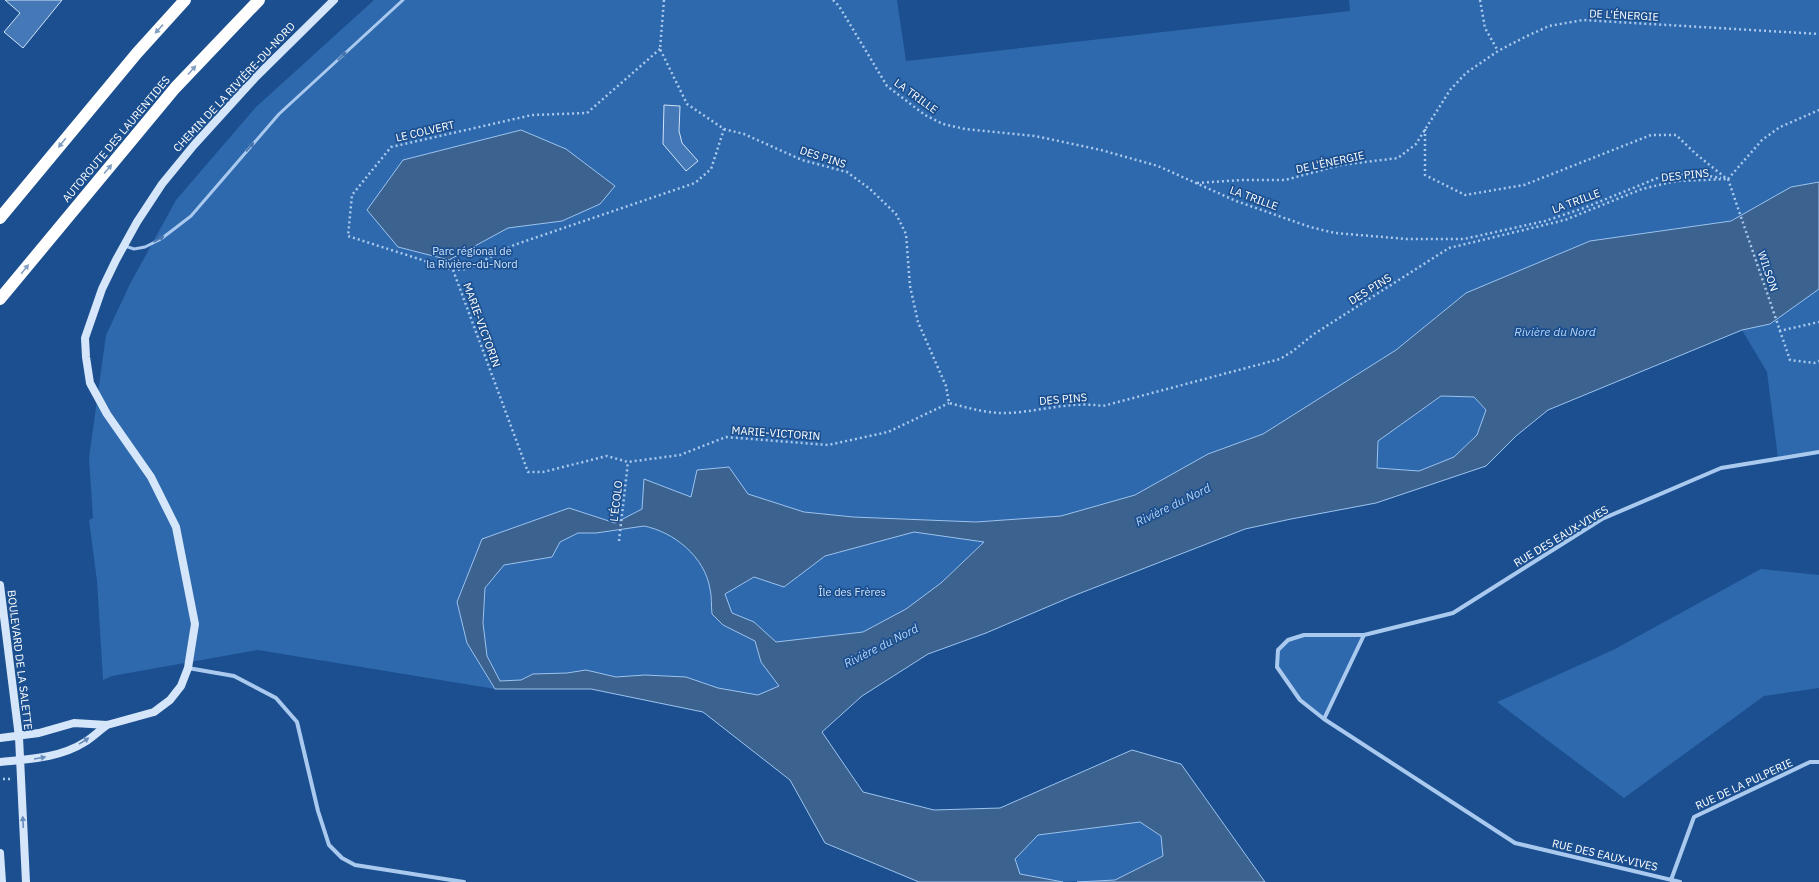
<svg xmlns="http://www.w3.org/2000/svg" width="1819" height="882" font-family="'IBM Plex Sans',sans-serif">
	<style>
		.green { fill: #2e69ad }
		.water { fill: #3c6290; stroke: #9cc4f0; fill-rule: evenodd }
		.building { fill: #4478b7; stroke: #cfe3fa }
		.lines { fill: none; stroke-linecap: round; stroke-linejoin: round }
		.path { stroke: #a9c9ee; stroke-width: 2.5; stroke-dasharray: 2 3; stroke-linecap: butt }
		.lane { stroke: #a9c9ee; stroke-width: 3 }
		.street { stroke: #a9c9ee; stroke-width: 4 }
		.secondary { stroke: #d6e6fa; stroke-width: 8 }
		.highway { stroke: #fff; stroke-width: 12 }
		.oneway { fill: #829ec1 }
		.oneway2 { fill: #4674ac }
		.oneway3 { fill: #668bba }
		.labels { text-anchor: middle; stroke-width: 3.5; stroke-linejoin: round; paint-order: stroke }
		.street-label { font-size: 11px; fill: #fff; stroke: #1b4f8f }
		.park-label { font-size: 11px; fill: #cfe3fa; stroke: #1b4f8f }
		.water-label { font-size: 12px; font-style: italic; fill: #b5d3f5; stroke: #1b4f8f }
	</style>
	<rect width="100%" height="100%" fill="#1b4f8f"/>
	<!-- green -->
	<path class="green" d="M374 0H897L906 61 1350 11 1349 0H1819V182L1791 187 1731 221 1590 241 1466 293 1396 350 1263 434 1208 454 1135 495 1061 516 976 522 853 517 804 512 748 494 692 498 642 509 615 523 569 508 482 539 457 602 467 643 495 689 258 650 112 676 103 680 97 581 89 520 93 518 89 458 106 335 130 284 176 200 256 107Z
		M1819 289V452L1778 458 1767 372 1742 330 1770 324Z
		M1442 396 1474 397 1486 411 1477 435 1454 457 1419 471 1377 468 1378 441Z
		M644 526C674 532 705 557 710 589 712 597 711 606 712 614L723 625 755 641 761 662 779 686 758 695 718 688 686 677 645 675 616 677 586 670 567 673 533 674 521 680 500 682 487 656 483 623 485 588 504 565 551 557 560 542 578 533H596Z
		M914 532 984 542 941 583 906 609 863 632 776 642 754 622 732 614 724 594 755 577 784 587 825 556Z
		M1761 569 1819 575V688L1764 696 1624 798 1497 702 1613 650Z
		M1304 635H1364L1324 719 1300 700 1277 667 1278 650 1288 640Z
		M1140 822 1161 836 1163 856 1115 880 1063 882 1020 874 1015 859 1038 835Z"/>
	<!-- water -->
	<path class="water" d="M521 130 566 149 615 186 600 204 562 221 508 228 449 260 398 247 367 210 403 160Z
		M1819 182V289L1770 324 1742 330 1548 410 1516 436 1486 466 1376 503 1291 519 1245 529 1073 596 986 633 928 654 862 696 822 732 863 792 934 810 1000 808 1132 750 1181 764 1265 882H1077L1115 880 1163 856 1161 836 1140 822 1038 835 1015 859 1020 874 1063 882H919L825 843 790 780 703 712 591 689H495L467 643 457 602 482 539 569 508 615 523 642 509 644 479 691 497 697 470 729 467 748 494 804 512 853 517 976 522 1061 516 1135 495 1208 454 1263 434 1396 350 1466 293 1590 241 1731 221 1791 187ZM1441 396 1474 397 1486 410 1477 435 1454 457 1419 471 1377 468 1378 441ZM644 526C674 532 705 557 710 589 712 597 711 606 712 614L723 625 755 641 761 662 779 686 758 695 718 688 686 677 645 675 616 677 586 670 567 673 533 674 521 680 500 681 487 656 483 623 485 588 504 565 552 557 560 542 578 533H596ZM914 532 984 542 941 583 906 609 863 632 776 642 754 622 732 613 725 594 754 577 784 587 825 556Z"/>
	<!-- building -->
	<path class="building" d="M5 0H62L23 48 4 32 20 13Z
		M664 105 680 106 679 131 682 143 698 161 686 171 663 144Z"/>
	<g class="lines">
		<!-- path -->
		<path class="path" d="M664 0 660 49 687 104 724 129 744 134 802 160 847 172 870 189 896 214 906 234 910 286 918 322 946 386 949 403C969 408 988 414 1009 413 1042 411 1070 401 1103 406L1280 359 1293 351 1314 334 1449 248 1565 220 1642 189 1663 184 1677 181 1728 179
			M833 0 839 6 887 86 925 115 943 124 965 129 1035 136 1101 150 1158 166 1236 201 1310 227 1335 233 1407 239H1464L1545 221 1584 208 1660 177 1691 173 1721 178
			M1480 0 1485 28 1498 51
			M660 49 587 113 532 115 391 147 352 195 348 236 453 270 467 269 514 245 695 183 711 169 724 129
			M1425 129V175L1465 195 1524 185 1651 135H1676L1696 154 1727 179
			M1728 179 1790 360 1814 363 1819 361
			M1728 179 1762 140 1780 127 1819 110
			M1197 183 1242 180H1285L1341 165 1398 158 1416 144 1450 90 1466 73 1498 51 1525 37 1549 26 1583 20 1819 34
			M453 270 528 472H543L607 456 628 462 680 455 726 437 828 445 888 432 949 403
			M1779 331 1819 322
			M619 541 628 462
			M3 779H10"/>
		<!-- lane -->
		<path class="lane" d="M125 246 134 249 145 247 161 239 191 216 279 114 403 0"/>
		<!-- street -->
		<path class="street" d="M188 668 234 676 276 698 297 722 318 811 329 845 342 858 355 865 464 882
			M1324 719 1300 700 1277 667 1278 650 1288 640 1304 635H1364
			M1671 880 1694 817 1810 762H1819
			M1680 882 1515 843 1324 719 1364 635 1453 613 1602 519 1721 468 1819 452"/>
		<!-- secondary -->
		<path class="secondary" d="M0 585 19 737 26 882
			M0 738 39 733 74 723 107 725 154 712 170 700 181 686 188 668 195 624 176 527 151 477 107 414 90 383 86 357 85 338 102 289 116 260 137 222 162 184 194 145 255 78 334 0
			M0 762C29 759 60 758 85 742 93 737 100 730 107 725
			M0 853 2 882"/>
		<!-- highway -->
		<path class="highway" d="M0 218 137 53 185 0
			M0 299 175 88 259 0"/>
	</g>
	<!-- one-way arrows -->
	<defs><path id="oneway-solid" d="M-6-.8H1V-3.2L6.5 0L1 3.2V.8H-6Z"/></defs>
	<g class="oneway">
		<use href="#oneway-solid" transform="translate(159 29) rotate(133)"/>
		<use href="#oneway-solid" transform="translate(192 70) rotate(-48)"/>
		<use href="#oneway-solid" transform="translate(62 143) rotate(129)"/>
		<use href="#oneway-solid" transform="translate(108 169) rotate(-50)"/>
		<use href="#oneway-solid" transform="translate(25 269) rotate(-51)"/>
	</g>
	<g class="oneway2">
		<use href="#oneway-solid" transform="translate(342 56) rotate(-43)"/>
		<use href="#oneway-solid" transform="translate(250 147) rotate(-49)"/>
		<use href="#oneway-solid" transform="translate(159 239) rotate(-31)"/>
	</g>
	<g class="oneway3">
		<use href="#oneway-solid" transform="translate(84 741) rotate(-32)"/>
		<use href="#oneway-solid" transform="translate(40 758) rotate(-10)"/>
		<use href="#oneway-solid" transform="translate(23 822) rotate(-93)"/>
	</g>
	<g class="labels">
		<!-- street labels -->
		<g class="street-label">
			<text transform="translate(1624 15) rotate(3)" y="4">DE L'ÉNERGIE</text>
			<text transform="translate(234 87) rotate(-47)" y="4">CHEMIN DE LA RIVIÈRE-DU-NORD</text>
			<text transform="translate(916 96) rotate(36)" y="4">LA TRILLE</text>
			<text transform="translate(425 131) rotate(-13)" y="4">LE COLVERT</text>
			<text transform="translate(116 139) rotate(-50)" y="4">AUTOROUTE DES LAURENTIDES</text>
			<text transform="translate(823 157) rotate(18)" y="4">DES PINS</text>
			<text transform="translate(1330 162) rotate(-12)" y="4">DE L'ÉNERGIE</text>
			<text transform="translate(1685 175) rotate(-6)" y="4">DES PINS</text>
			<text transform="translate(1254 198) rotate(20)" y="4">LA TRILLE</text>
			<text transform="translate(1576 201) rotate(-20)" y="4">LA TRILLE</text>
			<text transform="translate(1768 271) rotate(71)" y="4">WILSON</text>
			<text transform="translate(1370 289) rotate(-32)" y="4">DES PINS</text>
			<text transform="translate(482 325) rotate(70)" y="4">MARIE-VICTORIN</text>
			<text transform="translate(1063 399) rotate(-5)" y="4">DES PINS</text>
			<text transform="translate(776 433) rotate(4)" y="4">MARIE-VICTORIN</text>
			<text transform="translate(616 501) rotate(-83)" y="4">L'ÉCOLO</text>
			<text transform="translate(1561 536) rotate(-31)" y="4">RUE DES EAUX-VIVES</text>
			<text transform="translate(20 660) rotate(83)" y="4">BOULEVARD DE LA SALETTE</text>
			<text transform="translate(1744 784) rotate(-25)" y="4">RUE DE LA PULPERIE</text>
			<text transform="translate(1605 855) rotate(13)" y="4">RUE DES EAUX-VIVES</text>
		</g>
		<!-- park labels -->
		<g class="park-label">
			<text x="472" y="255">Parc régional de<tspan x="472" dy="13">la Rivière-du-Nord</tspan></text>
			<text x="852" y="596">Île des Frères</text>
		</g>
		<!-- water labels -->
		<g class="water-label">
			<text x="1555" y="336">Rivière du Nord</text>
			<text transform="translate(1173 505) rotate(-26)" y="4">Rivière du Nord</text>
			<text transform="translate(881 646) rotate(-27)" y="4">Rivière du Nord</text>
		</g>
	</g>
</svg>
